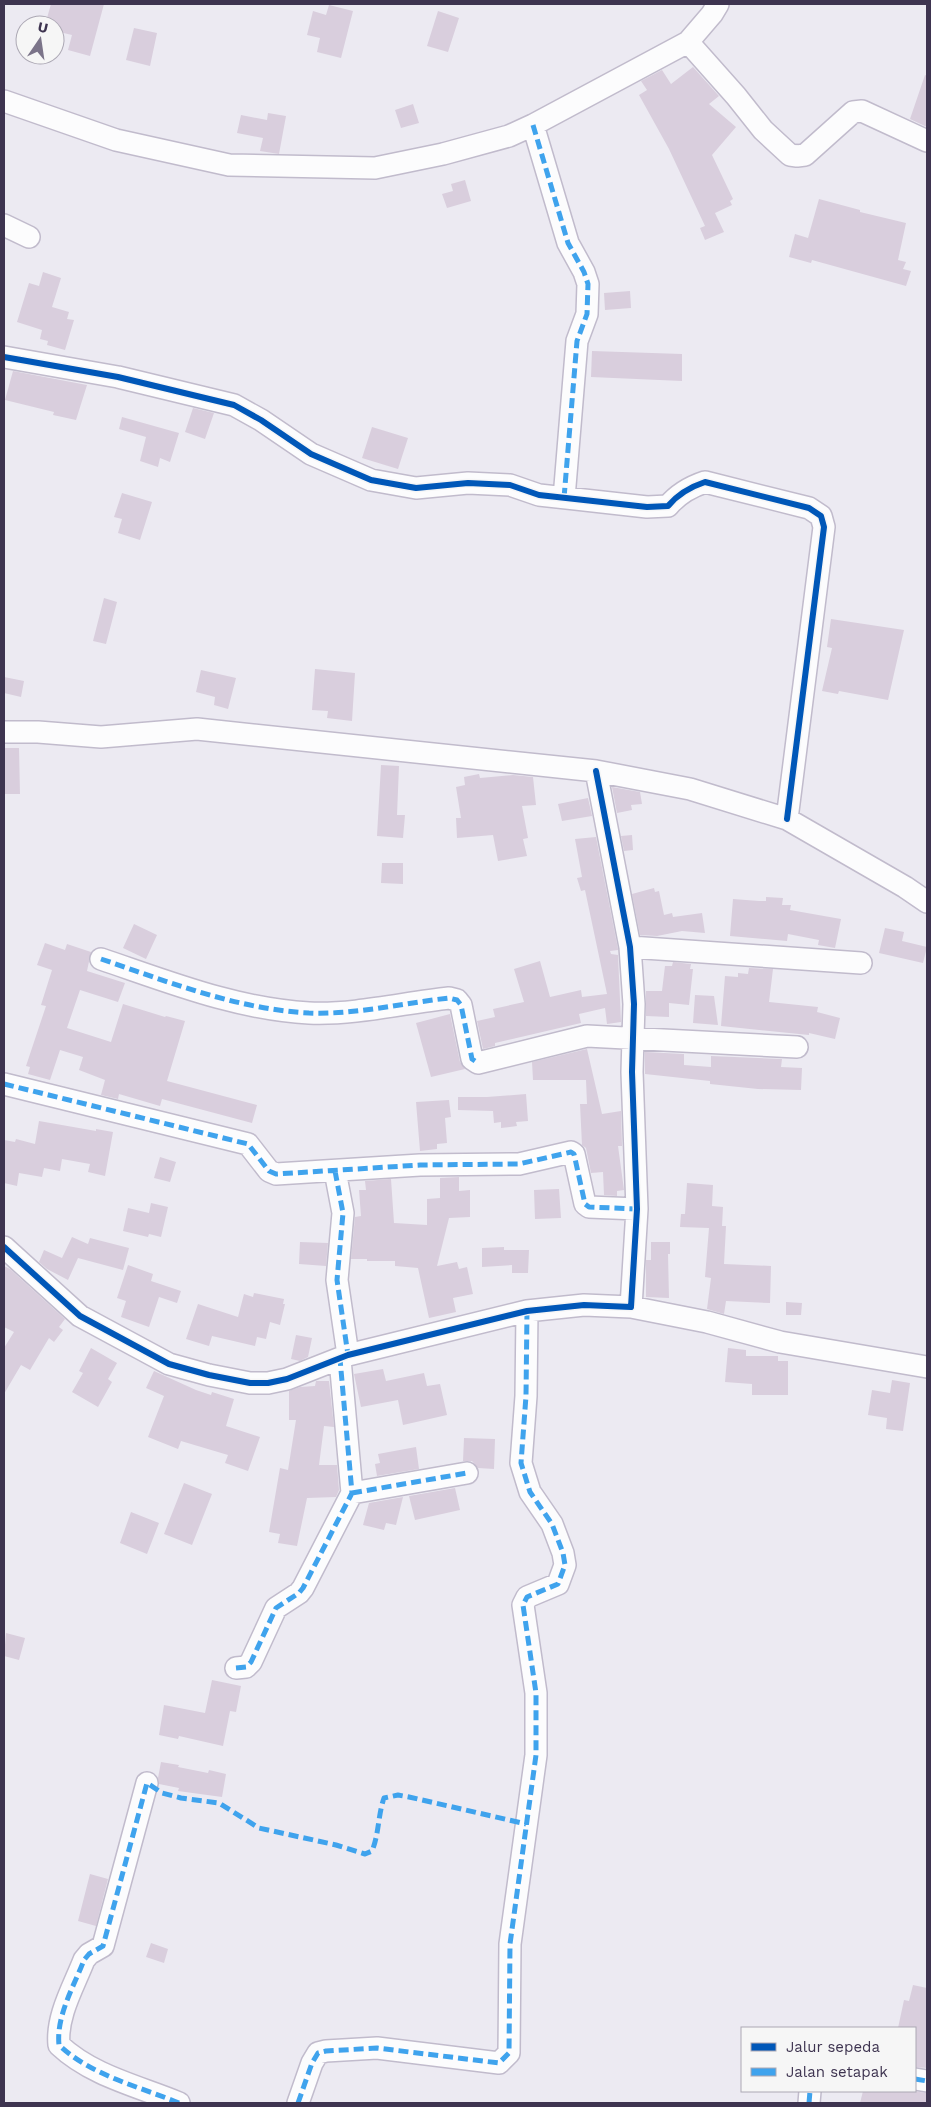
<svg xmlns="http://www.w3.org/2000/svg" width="931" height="2107" font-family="'Work Sans',sans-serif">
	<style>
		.building { fill: #d9cedd }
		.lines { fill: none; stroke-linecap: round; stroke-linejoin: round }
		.minor-casing { stroke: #c1bbcc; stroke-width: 24 }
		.minor { stroke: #fcfcfd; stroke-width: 21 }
		.quiet { stroke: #3fa3ed; stroke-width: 5; stroke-dasharray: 10 5; stroke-linecap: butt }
		.cycleway-casing { stroke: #f6f6f6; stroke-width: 9 }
		.cycleway { stroke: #0057b8; stroke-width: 6 }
	</style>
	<rect width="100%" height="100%" fill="#eceaf2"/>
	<!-- building -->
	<path class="building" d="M51 4H104L90 56 68 50 72 35 55 31V25H45Z
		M329 5 353 11 341 58 317 52 320 38 307 35 313 11 326 15Z
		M438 11 459 18 448 52 427 46Z
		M134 28 157 33 150 66 126 60Z
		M693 67 719 96 709 104 736 127 712 155 733 199 730 201 732 205 715 213 724 232 705 240 700 228 705 226 669 149 639 95 647 90 641 81 662 70 671 84Z
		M925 75 927 76V127L910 119Z
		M413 104 419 123 401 128 395 110Z
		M268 113 286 116 279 154 260 151 263 138 237 133 241 115 267 120Z
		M465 180 471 201 447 208 442 194 453 191 451 184Z
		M819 199 860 210V212L906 223 898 260 906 262 903 269 911 271 906 286 812 260 811 263 789 257 795 234 808 238Z
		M43 272 61 278 52 307 69 312 67 319 74 320 65 350 47 345 48 341 40 339 42 330 17 322 29 283 39 286Z
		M630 291 631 308 605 310 604 293Z
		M592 351 682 354V381L591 377Z
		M13 371 87 385 76 420 53 415 54 412 5 400Z
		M193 408 214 413 205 439 185 432Z
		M122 417 179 433 170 462 160 458 158 467 140 461 146 437 119 429Z
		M372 427 408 438 398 469 362 458Z
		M122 493 152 502 140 540 118 533 122 519 114 517Z
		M104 598 117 602 106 644 93 641Z
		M831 619 904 630 888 700 839 691 838 694 822 691 832 648 827 647Z
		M315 669 355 673 352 721 327 718 328 711 312 710Z
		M201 670 236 678 228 709 214 705 215 697 196 692Z
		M4 677 24 681 21 697 4 693Z
		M4 748H19L20 794H5Z
		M381 765 399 766 397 815H405L403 838 377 836Z
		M479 774 480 778 513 775 533 777 536 805 522 806 528 838 523 839 527 856 498 861 493 835 457 838 456 818H461L456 787 465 785 464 777Z
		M612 787 640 792 642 804 631 805 632 810 617 813Z
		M588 798 592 816 562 821 558 804Z
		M632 835 633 850 624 851 621 836Z
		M596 837 618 949V950L610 951 611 954 618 955 621 1022 607 1024 605 1008 579 1014 581 1023 495 1043V1046L483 1049 477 1021 495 1017 493 1009 524 1002 514 969 540 961 550 997 581 990 582 997 607 994 585 890 581 891 577 878 582 877 575 839Z
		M382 863H403V884L381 883Z
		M654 888 655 892 659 891 664 915 672 913 673 917 702 913 705 933 682 931 657 936 640 935 632 894Z
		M766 897 783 898 782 905H791L790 910 841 919 835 948 818 945 819 940 788 934 787 941 730 936 733 899 759 901H766Z
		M134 924 157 935 146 959 123 948Z
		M885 928 904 932 902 941 927 947 923 963 879 953Z
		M45 943 65 950 67 944 91 952 87 971 125 983 118 1002 80 990 67 1028 111 1042 123 1004 165 1017 166 1016 185 1021 167 1081 257 1105 252 1123 162 1099 160 1106 119 1094 118 1099 101 1095 105 1080 79 1070 83 1057 60 1050 50 1080 28 1074 30 1067 26 1066 46 1006 41 1005 52 970 37 965Z
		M673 962 691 964 690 969H693L689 1005 669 1003V1017L646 1016V991H662L665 966H672Z
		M749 968 773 969 769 1002 818 1007 817 1012 840 1018 835 1039 809 1033V1035L721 1026 725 976 738 977V973L748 974Z
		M695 995 714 996 718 1025 693 1023Z
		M450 1014 460 1062 465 1069 431 1077 416 1023Z
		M587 1049 602 1114 621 1111 622 1146H618L624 1190 617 1191V1196L604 1195 603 1172 591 1173 586 1148 582 1145 580 1104H587L586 1080H533L532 1062Z
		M645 1052 684 1054V1065L711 1067V1056L782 1059 781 1067 802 1068 801 1090 758 1089 710 1084V1081L645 1074Z
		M526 1094 528 1121 516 1122 517 1126 501 1128V1122L494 1123 493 1111 458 1110V1097H487Z
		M449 1100 451 1117 445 1118 447 1143 437 1144V1149L420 1151 416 1102Z
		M39 1121 96 1131V1129L113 1132 105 1176 88 1172 90 1164 62 1159 60 1171 44 1168 42 1177 19 1173 17 1186 4 1183V1140L15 1142 16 1139 35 1144Z
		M160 1157 176 1162 170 1182 154 1178Z
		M459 1177V1191L470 1190V1217L449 1218 437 1266 457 1262 459 1269 467 1267 473 1294 453 1298 456 1312 429 1318 418 1268 395 1266V1261H367V1259H351L355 1217 361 1216 359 1190H366L365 1181 391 1179 394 1223 427 1225V1199L440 1198V1178Z
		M687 1183 713 1185 712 1206 723 1207 722 1226H726L724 1264 771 1266 770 1303 726 1301 724 1314 707 1309 711 1278 705 1277 709 1228 680 1227 681 1214H685Z
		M559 1189 561 1218 535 1219 534 1190Z
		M151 1203 168 1207 161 1237 149 1234 148 1237 123 1231 128 1208 149 1213Z
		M72 1237 88 1244 90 1238 129 1248 123 1270 78 1258 68 1280 47 1269 39 1262 44 1250 62 1258Z
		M300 1242 328 1243 326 1266 299 1264Z
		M651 1242H670V1254H668L669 1298 646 1297V1260H651Z
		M504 1247V1250H529L528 1273H512V1265L482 1267V1248Z
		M128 1265 153 1274 151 1281 181 1291 177 1303 159 1297 149 1327 121 1317 126 1301 117 1298Z
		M4 1266 10 1269 65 1319 59 1327 63 1330 54 1342 49 1338 30 1370 21 1365 4 1394V1348L14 1332 4 1327Z
		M254 1293 284 1299 283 1304H285L280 1325 270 1322 266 1339 257 1337 255 1346 212 1336 209 1346 186 1339 198 1304 238 1317 244 1294 253 1297Z
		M786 1302 802 1303 801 1315H786Z
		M296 1335 312 1338 308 1357 300 1361 291 1359Z
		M91 1348 117 1363 108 1379 112 1382 98 1407 72 1392 83 1373 79 1371Z
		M728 1348 746 1350V1356H778V1361H788V1395H752V1384L725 1382Z
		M383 1369 386 1381 424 1373 427 1386 440 1384 447 1415 403 1425 398 1400 361 1407 354 1374Z
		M154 1371 196 1390 211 1395 212 1392 234 1399 226 1426 260 1437 248 1471 225 1463 228 1455 181 1441 178 1449 148 1437 164 1396 146 1388Z
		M892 1380 910 1383 903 1431 886 1429 887 1418 868 1415 872 1390 890 1393Z
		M316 1381H329L334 1427 324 1426 319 1465H337L339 1490 336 1497 307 1498 297 1546 278 1543 280 1534 269 1532 280 1468 288 1470 296 1420H289V1391L300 1387 315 1386Z
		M464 1438 495 1439 494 1469 478 1468 472 1461H463Z
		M416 1447 419 1469 377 1476 375 1464 380 1463 378 1454Z
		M184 1483 212 1494 192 1545 164 1534Z
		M455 1488 460 1510 415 1520 409 1496Z
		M403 1497 396 1525 386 1523 384 1530 363 1525 369 1503Z
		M131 1512 159 1523 147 1554 120 1543Z
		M6 1633 25 1638 19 1660 4 1656Z
		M212 1680 241 1686 236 1712 230 1711 223 1746 179 1736 178 1739 159 1735 164 1705 205 1713Z
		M161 1762 179 1765 178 1767 208 1773 209 1770 226 1774 222 1797 178 1791 179 1788 159 1784 158 1778Z
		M90 1874 108 1879 96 1926 78 1921Z
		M151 1943 168 1949 164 1963 146 1957Z
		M913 1985 927 1988V2068L915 2067V2028H898L904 2000 909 2001Z
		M863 2091H912L927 2093V2103H860Z"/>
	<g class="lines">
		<defs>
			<path id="minor" d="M718 4 712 14 688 42 736 96 763 130 790 155 797 156 805 155 853 112 862 111 927 141
				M4 101 116 140 229 165 375 168 443 154 509 136 533 125 688 42
				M533 125 568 243 584 272 588 284 587 314 577 341 564 498
				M4 225 29 237
				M4 357 118 377 234 405 261 420 311 454 371 480 416 488 468 483 510 485 539 495 647 507 668 506C678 494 690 487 705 482L809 508 821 516 824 527 787 819
				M4 732H38L101 737 197 729 596 771 690 789 787 819 905 887 927 902
				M630 947 861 963
				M101 959C169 982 236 1009 309 1013 355 1015 403 1003 449 998L457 1000 461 1005 472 1059 478 1063 587 1036 797 1047
				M4 1084 248 1144 269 1171 276 1174 420 1165 519 1164 571 1152 574 1154 585 1204 589 1207 637 1209
				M335 1171 343 1213 337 1280 348 1355
				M4 1247 80 1316 169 1364 209 1375 250 1383H268L287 1379 348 1355 527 1311 584 1305 631 1307 637 1209 632 1072 634 1004 630 947 596 771
				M631 1307 707 1322 780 1342 927 1367
				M352 1493 467 1473
				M236 1668 246 1667 251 1662 276 1608 299 1593 303 1588 352 1493 340 1359
				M147 1783 103 1946 89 1954 84 1960C74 1986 56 2016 59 2045 92 2076 138 2086 179 2103
				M915 2079 927 2081
				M298 2103 312 2063 318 2053 326 2051 377 2048 499 2063 509 2053 510 1944 536 1755V1693L523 1605 527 1597 558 1584 565 1565 563 1553 552 1524 530 1492 521 1463 526 1396 527 1311
				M809 2103 810 2091"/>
		</defs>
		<!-- minor casing -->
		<use href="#minor" class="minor-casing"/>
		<!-- minor -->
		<use href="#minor" class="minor"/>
		<!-- quiet -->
		<path class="quiet" d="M533 125 568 243 584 272 588 284 587 314 577 341 564 498
			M101 959C169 982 236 1009 309 1013 355 1015 403 1003 449 998L457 1000 461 1005 472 1059 478 1063
			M4 1084 248 1144 269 1171 276 1174 420 1165 519 1164 571 1152 574 1154 585 1204 589 1207 637 1209
			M335 1171 343 1213 337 1280 348 1355
			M352 1493 467 1473
			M236 1668 246 1667 251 1662 276 1608 299 1593 303 1588 352 1493 340 1359
			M915 2079 927 2081
			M179 2103C138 2086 92 2076 59 2045 56 2016 74 1986 84 1960L89 1954 103 1946 147 1783 162 1793 181 1798 219 1803 259 1828 336 1845 365 1854 372 1851C379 1834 378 1815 384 1798L398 1795 409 1797 526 1824
			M298 2103 312 2063 318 2053 326 2051 377 2048 499 2063 509 2053 510 1944 536 1755V1693L523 1605 527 1597 558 1584 565 1565 563 1553 552 1524 530 1492 521 1463 526 1396 527 1311
			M809 2103 810 2091"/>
		<defs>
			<path id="cycleway" d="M4 357 118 377 234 405 261 420 311 454 371 480 416 488 468 483 510 485 539 495 647 507 668 506C678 494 690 487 705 482L809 508 821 516 824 527 787 819
				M4 1247 80 1316 169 1364 209 1375 250 1383H268L287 1379 348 1355 527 1311 584 1305 631 1307 637 1209 632 1072 634 1004 630 947 596 771"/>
		</defs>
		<!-- cycleway casing -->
		<use href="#cycleway" class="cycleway-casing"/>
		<!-- cycleway -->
		<use href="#cycleway" class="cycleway"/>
	</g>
	<!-- border -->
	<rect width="931" height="2107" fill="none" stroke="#3e3450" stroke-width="10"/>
	<!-- legend -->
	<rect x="741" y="2027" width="175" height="65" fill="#f6f6f6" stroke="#aca8b4"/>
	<rect x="751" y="2043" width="25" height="8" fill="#0057b8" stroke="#aca8b4"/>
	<text x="786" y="2052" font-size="15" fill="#3e3450">Jalur sepeda</text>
	<rect x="751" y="2068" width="25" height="8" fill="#3fa3ed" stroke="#aca8b4"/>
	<text x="786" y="2077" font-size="15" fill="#3e3450">Jalan setapak</text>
	<!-- north arrow -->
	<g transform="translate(40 40) rotate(13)"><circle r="24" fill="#f6f6f6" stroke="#aca8b4"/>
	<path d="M0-4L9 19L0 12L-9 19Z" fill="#7b7489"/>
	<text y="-8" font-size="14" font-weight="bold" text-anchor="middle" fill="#3e3450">U</text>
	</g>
</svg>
